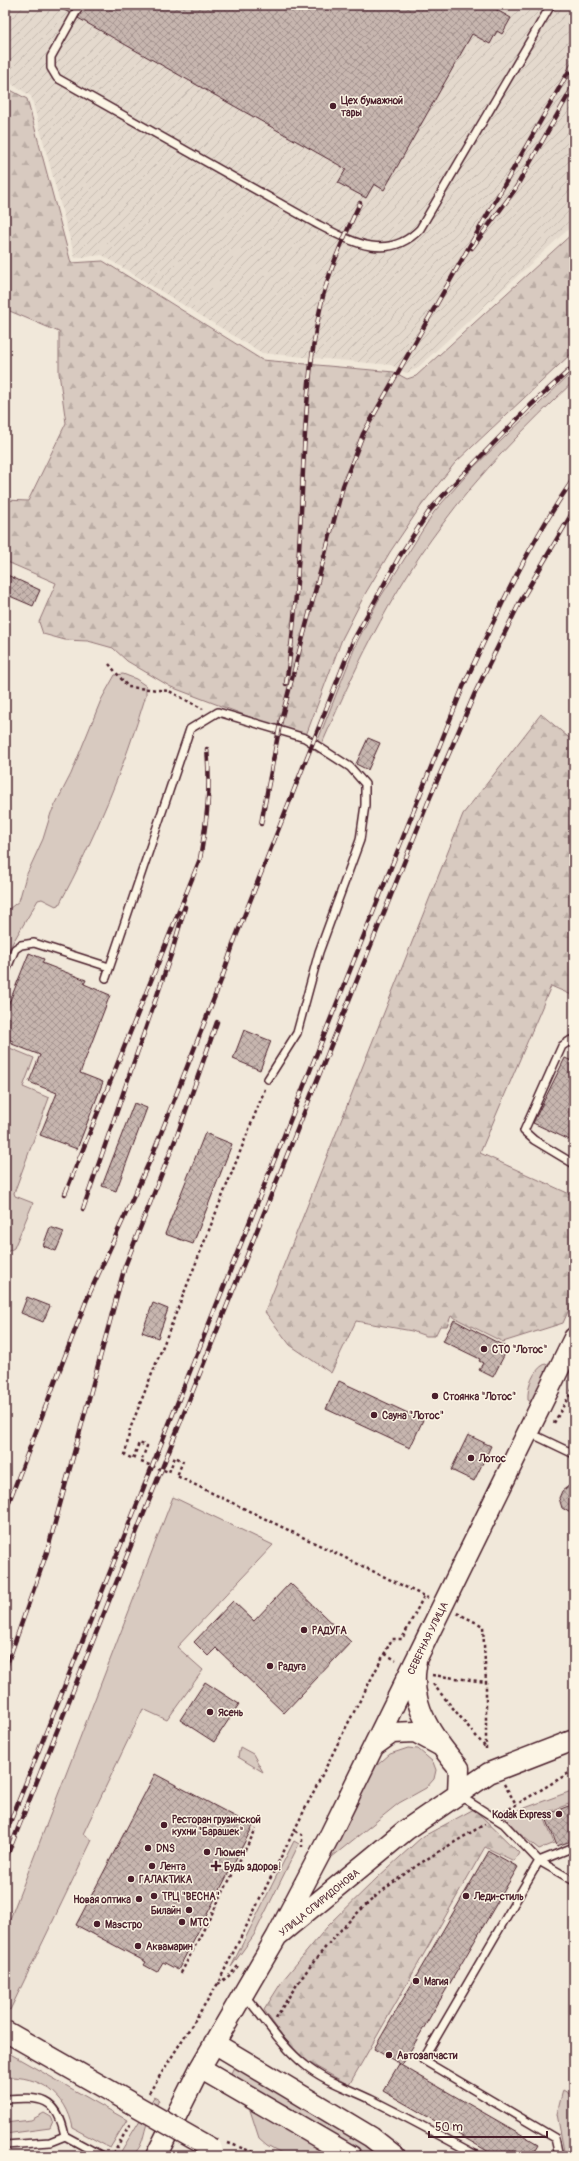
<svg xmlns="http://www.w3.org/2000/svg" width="579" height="2161" font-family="Pangolin,sans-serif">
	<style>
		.industrial { fill: url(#industrial-furrows) }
		.green { fill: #d8cac0; stroke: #917476 }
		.forest { fill: url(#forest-firs); stroke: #917476 }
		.building { fill: url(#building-cross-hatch); stroke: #4a1f2b }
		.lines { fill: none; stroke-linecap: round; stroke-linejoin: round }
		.lane-casing { stroke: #4a1f2b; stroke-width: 10 }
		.secondary-casing { stroke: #4a1f2b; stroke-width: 23 }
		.path { stroke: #4a1f2b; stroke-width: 2.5; stroke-dasharray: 3 3; stroke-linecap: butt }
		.lane { stroke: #fcf5e5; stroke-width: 7 }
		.secondary { stroke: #fcf5e5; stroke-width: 20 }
		.rail-casing { stroke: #4a1f2b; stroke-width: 4.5 }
		.rail { stroke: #fcf5e5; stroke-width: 3; stroke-dasharray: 9; stroke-linecap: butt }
		.secondary-bridge-casing { stroke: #4a1f2b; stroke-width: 23; stroke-linecap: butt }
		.secondary-bridge { stroke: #fcf5e5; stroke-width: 20 }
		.poi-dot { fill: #4a1f2b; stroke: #fcf5e5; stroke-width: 1.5 }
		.labels { text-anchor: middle; stroke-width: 3; stroke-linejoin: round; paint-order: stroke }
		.poi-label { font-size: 10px; font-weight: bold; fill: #4a1f2b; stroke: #fcf5e5; text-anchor: start }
		.street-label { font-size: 10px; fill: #4a1f2b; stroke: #fcf5e5 }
	</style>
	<defs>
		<pattern id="industrial-furrows" width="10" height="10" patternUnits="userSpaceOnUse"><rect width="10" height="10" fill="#e4d9cd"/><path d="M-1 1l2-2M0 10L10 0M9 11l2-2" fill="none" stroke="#c5bab0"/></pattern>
		<pattern id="forest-firs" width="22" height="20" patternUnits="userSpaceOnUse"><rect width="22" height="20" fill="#d8cac0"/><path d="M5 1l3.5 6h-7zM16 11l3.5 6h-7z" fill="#bbada5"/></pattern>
		<pattern id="building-cross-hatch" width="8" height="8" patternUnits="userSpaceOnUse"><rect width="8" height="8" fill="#c7b6af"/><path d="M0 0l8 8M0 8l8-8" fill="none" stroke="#a4938f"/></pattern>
	</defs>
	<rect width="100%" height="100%" fill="#f1e8da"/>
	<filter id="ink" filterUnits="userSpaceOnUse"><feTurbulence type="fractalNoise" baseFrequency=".025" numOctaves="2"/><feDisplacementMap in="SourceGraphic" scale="8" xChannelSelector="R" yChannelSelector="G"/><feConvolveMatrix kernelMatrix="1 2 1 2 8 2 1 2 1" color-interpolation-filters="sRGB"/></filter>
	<g filter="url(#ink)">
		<!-- industrial -->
		<path class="industrial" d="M5 5H574V224L416 369 406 373 391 365 262 353 102 255 75 258 31 96 5 80Z"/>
		<!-- green -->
		<path class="green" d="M574 370V381C526 426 480 473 441 526 389 595 352 674 318 753L314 750 357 642 378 601 434 512 472 469Z
			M123 674 136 679 146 686V695C124 768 95 838 59 905L56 906 42 899 38 900 9 949 5 959V912L19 901 26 876 43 839 51 813 71 774 101 700 115 675Z
			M5 1046 34 1058 23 1087 49 1098 14 1193 15 1196 33 1203 14 1248 5 1253Z
			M545 1364 552 1367 534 1404 528 1400C527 1387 533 1370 545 1364Z
			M173 1497 273 1545 177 1647 203 1670 167 1720 143 1709 83 1834 92 1840 10 2010 5 2007V1932Z
			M240 1747 253 1754 263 1772 238 1757Z
			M408 1748 418 1749 433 1762 436 1770 434 1779 426 1788 399 1803 332 1857V1854L375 1767 390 1754Z
			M574 1790V1802L543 1814 554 1843 539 1849 520 1834 503 1816Z
			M294 1841 299 1844 254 1935 231 1967Z
			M5 2051 127 2120 110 2148 73 2128C66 2093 40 2076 5 2077Z
			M235 2065 383 2156H364L229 2077Z
			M563 2090 573 2096 572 2098 574 2100V2155L565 2156 557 2114Z
			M154 2097 159 2100C156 2107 151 2114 148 2121 143 2133 144 2147 132 2155L120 2153Z
			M250 2110 333 2156H287L267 2145 259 2138Z
			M44 2113 51 2117 53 2121 50 2128 5 2134V2123L31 2120Z"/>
		<!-- forest -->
		<path class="forest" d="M5 87 27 99 71 263 103 261 262 360 394 372 407 379 416 376 574 232V351L455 463 421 506 390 552 365 594 342 639 305 738 171 687 127 661 113 648 88 641 65 640 43 634 39 622 56 583 5 561V500L28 501 66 423 59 373V332L5 309Z
			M541 714 574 742V996L551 986 480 1153 574 1196V1298L563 1323 503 1342 451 1316 447 1326H440L435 1336H426L412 1331 356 1321 331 1373 290 1345 265 1312 463 814Z
			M474 1809 519 1853 514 1861 485 1847 349 2085 306 2061 284 2038 264 2010 283 1980 327 1927 377 1878 422 1837Z"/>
		<!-- building -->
		<path class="building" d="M54 5H74L70 13Z
			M85 5H488L511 18 502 34 497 31 490 44 472 34 384 190 374 184 366 198 338 183 346 169 78 18Z
			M5 574 40 590 33 606 5 594Z
			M368 738 380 743 368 770 356 764Z
			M29 953 44 959 42 963 86 980 84 984 110 995 80 1073 103 1082 77 1149 40 1135 57 1093 29 1082 40 1055 12 1044 13 1041 5 1038V1013Z
			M244 1030 271 1041 260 1070 233 1059Z
			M565 1058 574 1062V1142L533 1123Z
			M134 1103 147 1108 116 1191 102 1186Z
			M205 1133 232 1144 193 1244 165 1234Z
			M50 1227 64 1232 56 1251 43 1246Z
			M27 1297 50 1306 43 1322 21 1313Z
			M153 1303 168 1309 158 1338 142 1332Z
			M454 1320 508 1348 493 1377 479 1370 483 1363 479 1361 480 1359 443 1341Z
			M339 1381 423 1420 410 1448 326 1409Z
			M468 1435 491 1446 474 1481 451 1470Z
			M574 1482V1515L562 1508 559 1498 562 1491Z
			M290 1583 351 1642 284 1713 216 1648 208 1656 194 1642 233 1601 254 1621Z
			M205 1682 239 1704 214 1742 180 1720Z
			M155 1774 253 1826 178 1970 163 1962 157 1972 144 1965 146 1962 76 1925Z
			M574 1804V1840L557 1846 545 1815Z
			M489 1851 518 1867 402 2065 374 2049Z
			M399 2064 538 2144 531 2156H496L383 2091Z"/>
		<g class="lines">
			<defs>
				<path id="lane" d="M80 5 51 57V68L57 78 315 223C350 241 387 263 420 229L551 5
					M5 973 15 949 21 945 34 943 109 967
					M106 978 190 729 218 712 305 738 350 767 365 784V805L360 840 319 952 297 1033 268 1079
					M574 1041 571 1040 562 1046 524 1131 534 1140 574 1164
					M528 1432 574 1454
					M460 1796 504 1824 539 1861 574 1881
					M245 1996C265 2019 281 2046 305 2065 324 2081 350 2089 372 2100 408 2118 443 2137 478 2156
					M5 2099C41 2097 57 2096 65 2136
					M5 2145 50 2142 65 2136 102 2156
					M559 2156 555 2138 423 2060 539 1861 574 1847"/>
				<path id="secondary" d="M416 1666C409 1706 434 1739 459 1768L458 1794
					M374 1746 392 1733 415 1732 439 1745
					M277 1936 331 1833 574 1338
					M214 2043 371 2137 395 2156
					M200 2068 351 2156
					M156 2156 200 2068 277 1936 406 1830 489 1773 574 1740"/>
			</defs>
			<!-- lane casing -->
			<use href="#lane" class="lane-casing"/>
			<!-- secondary casing -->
			<use href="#secondary" class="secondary-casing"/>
			<!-- path -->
			<path class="path" d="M109 664 128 687 169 691 203 709
				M265 1089 130 1429 125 1455 133 1459 139 1443 147 1446 141 1462 169 1472 175 1457 183 1461 177 1476 428 1598
				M554 1423 574 1387
				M457 1613 483 1626 486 1682V1749
				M385 1654 396 1660
				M432 1675 486 1682
				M433 1684 486 1748
				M504 1784 516 1804
				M504 1812 574 1770
				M295 1831 302 1835V1847
				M181 1973 256 1829
				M218 1984 230 1975 238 1966
				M276 2018C307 1964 351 1912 402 1876 428 1857 457 1841 485 1824
				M149 2093 217 1985 343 1733 392 1639H402L424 1596
				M228 2143 264 2156
				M113 2153 131 2123"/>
			<!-- lane -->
			<use href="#lane" class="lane"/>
			<!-- secondary -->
			<use href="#secondary" class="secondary"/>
			<defs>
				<path id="rail" d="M472 248 514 191 574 85
					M286 684C299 601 300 517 305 433 308 387 312 341 323 296 332 263 346 233 360 203
					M280 724 343 486 363 434 574 62
					M261 824 281 719
					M65 1194 200 859C207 818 211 791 207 749
					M83 1209 171 955 185 907
					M5 1512 87 1299 152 1156 222 978 235 939 353 641 399 557 430 510 449 489 531 405 574 366
					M5 1670 47 1552 125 1266 178 1133 217 1022
					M5 1835 463 687C496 615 529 543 574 478
					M5 1861 431 795 475 693 519 604 574 510"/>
			</defs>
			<!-- rail casing -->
			<use href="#rail" class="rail-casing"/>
			<!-- rail -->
			<use href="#rail" class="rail"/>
			<defs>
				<path id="secondary-bridge" d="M5 2031 212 2149"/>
			</defs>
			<!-- secondary-bridge casing -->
			<use href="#secondary-bridge" class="secondary-bridge-casing"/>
			<!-- secondary-bridge -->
			<use href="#secondary-bridge" class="secondary-bridge"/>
		</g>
	</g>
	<!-- markers -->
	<g class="poi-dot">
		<circle cx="333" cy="106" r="4"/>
		<circle cx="484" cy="1349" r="4"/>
		<circle cx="435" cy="1396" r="4"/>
		<circle cx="374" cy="1415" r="4"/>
		<circle cx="471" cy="1458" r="4"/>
		<circle cx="304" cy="1630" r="4"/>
		<circle cx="270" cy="1666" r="4"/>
		<circle cx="210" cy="1712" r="4"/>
		<circle cx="559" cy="1814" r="4"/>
		<circle cx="164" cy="1825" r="4"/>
		<circle cx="148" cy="1848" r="4"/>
		<circle cx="207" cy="1852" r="4"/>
		<circle cx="152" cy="1866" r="4"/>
		<path d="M214 1860h4v4h4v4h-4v4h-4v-4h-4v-4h4z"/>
		<circle cx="131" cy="1879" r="4"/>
		<circle cx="154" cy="1896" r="4"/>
		<circle cx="466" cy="1896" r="4"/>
		<circle cx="139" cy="1899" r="4"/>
		<circle cx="189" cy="1910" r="4"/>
		<circle cx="182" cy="1922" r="4"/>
		<circle cx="97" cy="1924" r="4"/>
		<circle cx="138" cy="1946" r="4"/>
		<circle cx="416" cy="1981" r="4"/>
		<circle cx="389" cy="2055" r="4"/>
	</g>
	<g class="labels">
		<!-- poi labels -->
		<g class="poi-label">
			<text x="341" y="104">Цех бумажной<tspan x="341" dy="12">тары</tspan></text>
			<text x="492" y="1353">СТО "Лотос"</text>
			<text x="443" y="1400">Стоянка "Лотос"</text>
			<text x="382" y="1419">Сауна "Лотос"</text>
			<text x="479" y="1462">Лотос</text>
			<text x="312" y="1634">РАДУГА</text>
			<text x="278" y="1670">Радуга</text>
			<text x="218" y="1716">Ясень</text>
			<text x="551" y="1818" text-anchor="end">Kodak Express</text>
			<text x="172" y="1823">Ресторан грузинской<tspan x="172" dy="12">кухни "Барашек"</tspan></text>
			<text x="156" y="1852">DNS</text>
			<text x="215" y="1856">Люмен</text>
			<text x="160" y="1870">Лента</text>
			<text x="224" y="1870">Будь здоров!</text>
			<text x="139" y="1883">ГАЛАКТИКА</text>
			<text x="162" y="1900">ТРЦ "ВЕСНА"</text>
			<text x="474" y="1900">Леди-стиль</text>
			<text x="131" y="1903" text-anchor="end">Новая оптика</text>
			<text x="181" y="1914" text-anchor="end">Билайн</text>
			<text x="190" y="1926">МТС</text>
			<text x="105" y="1928">Маэстро</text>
			<text x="146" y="1950">Аквамарин</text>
			<text x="424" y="1985">Магия</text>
			<text x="397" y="2059">Автозапчасти</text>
		</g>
		<!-- street labels -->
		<g class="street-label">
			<text transform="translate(427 1638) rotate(-64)" y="4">СЕВЕРНАЯ УЛИЦА</text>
			<text transform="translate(319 1902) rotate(-39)" y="4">УЛИЦА СПИРИДОНОВА</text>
		</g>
	</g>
	<!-- margin -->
	<rect width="579" height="2161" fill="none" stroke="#fcf5e5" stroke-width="20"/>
	<rect x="10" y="10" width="559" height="2141" fill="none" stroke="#4a1f2b" stroke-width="1.5" filter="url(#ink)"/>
	<!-- scale -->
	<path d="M429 2131v6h118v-6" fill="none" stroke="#4a1f2b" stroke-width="2"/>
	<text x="435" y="2131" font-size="12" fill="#4a1f2b" stroke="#fcf5e5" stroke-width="3" paint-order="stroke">50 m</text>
</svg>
